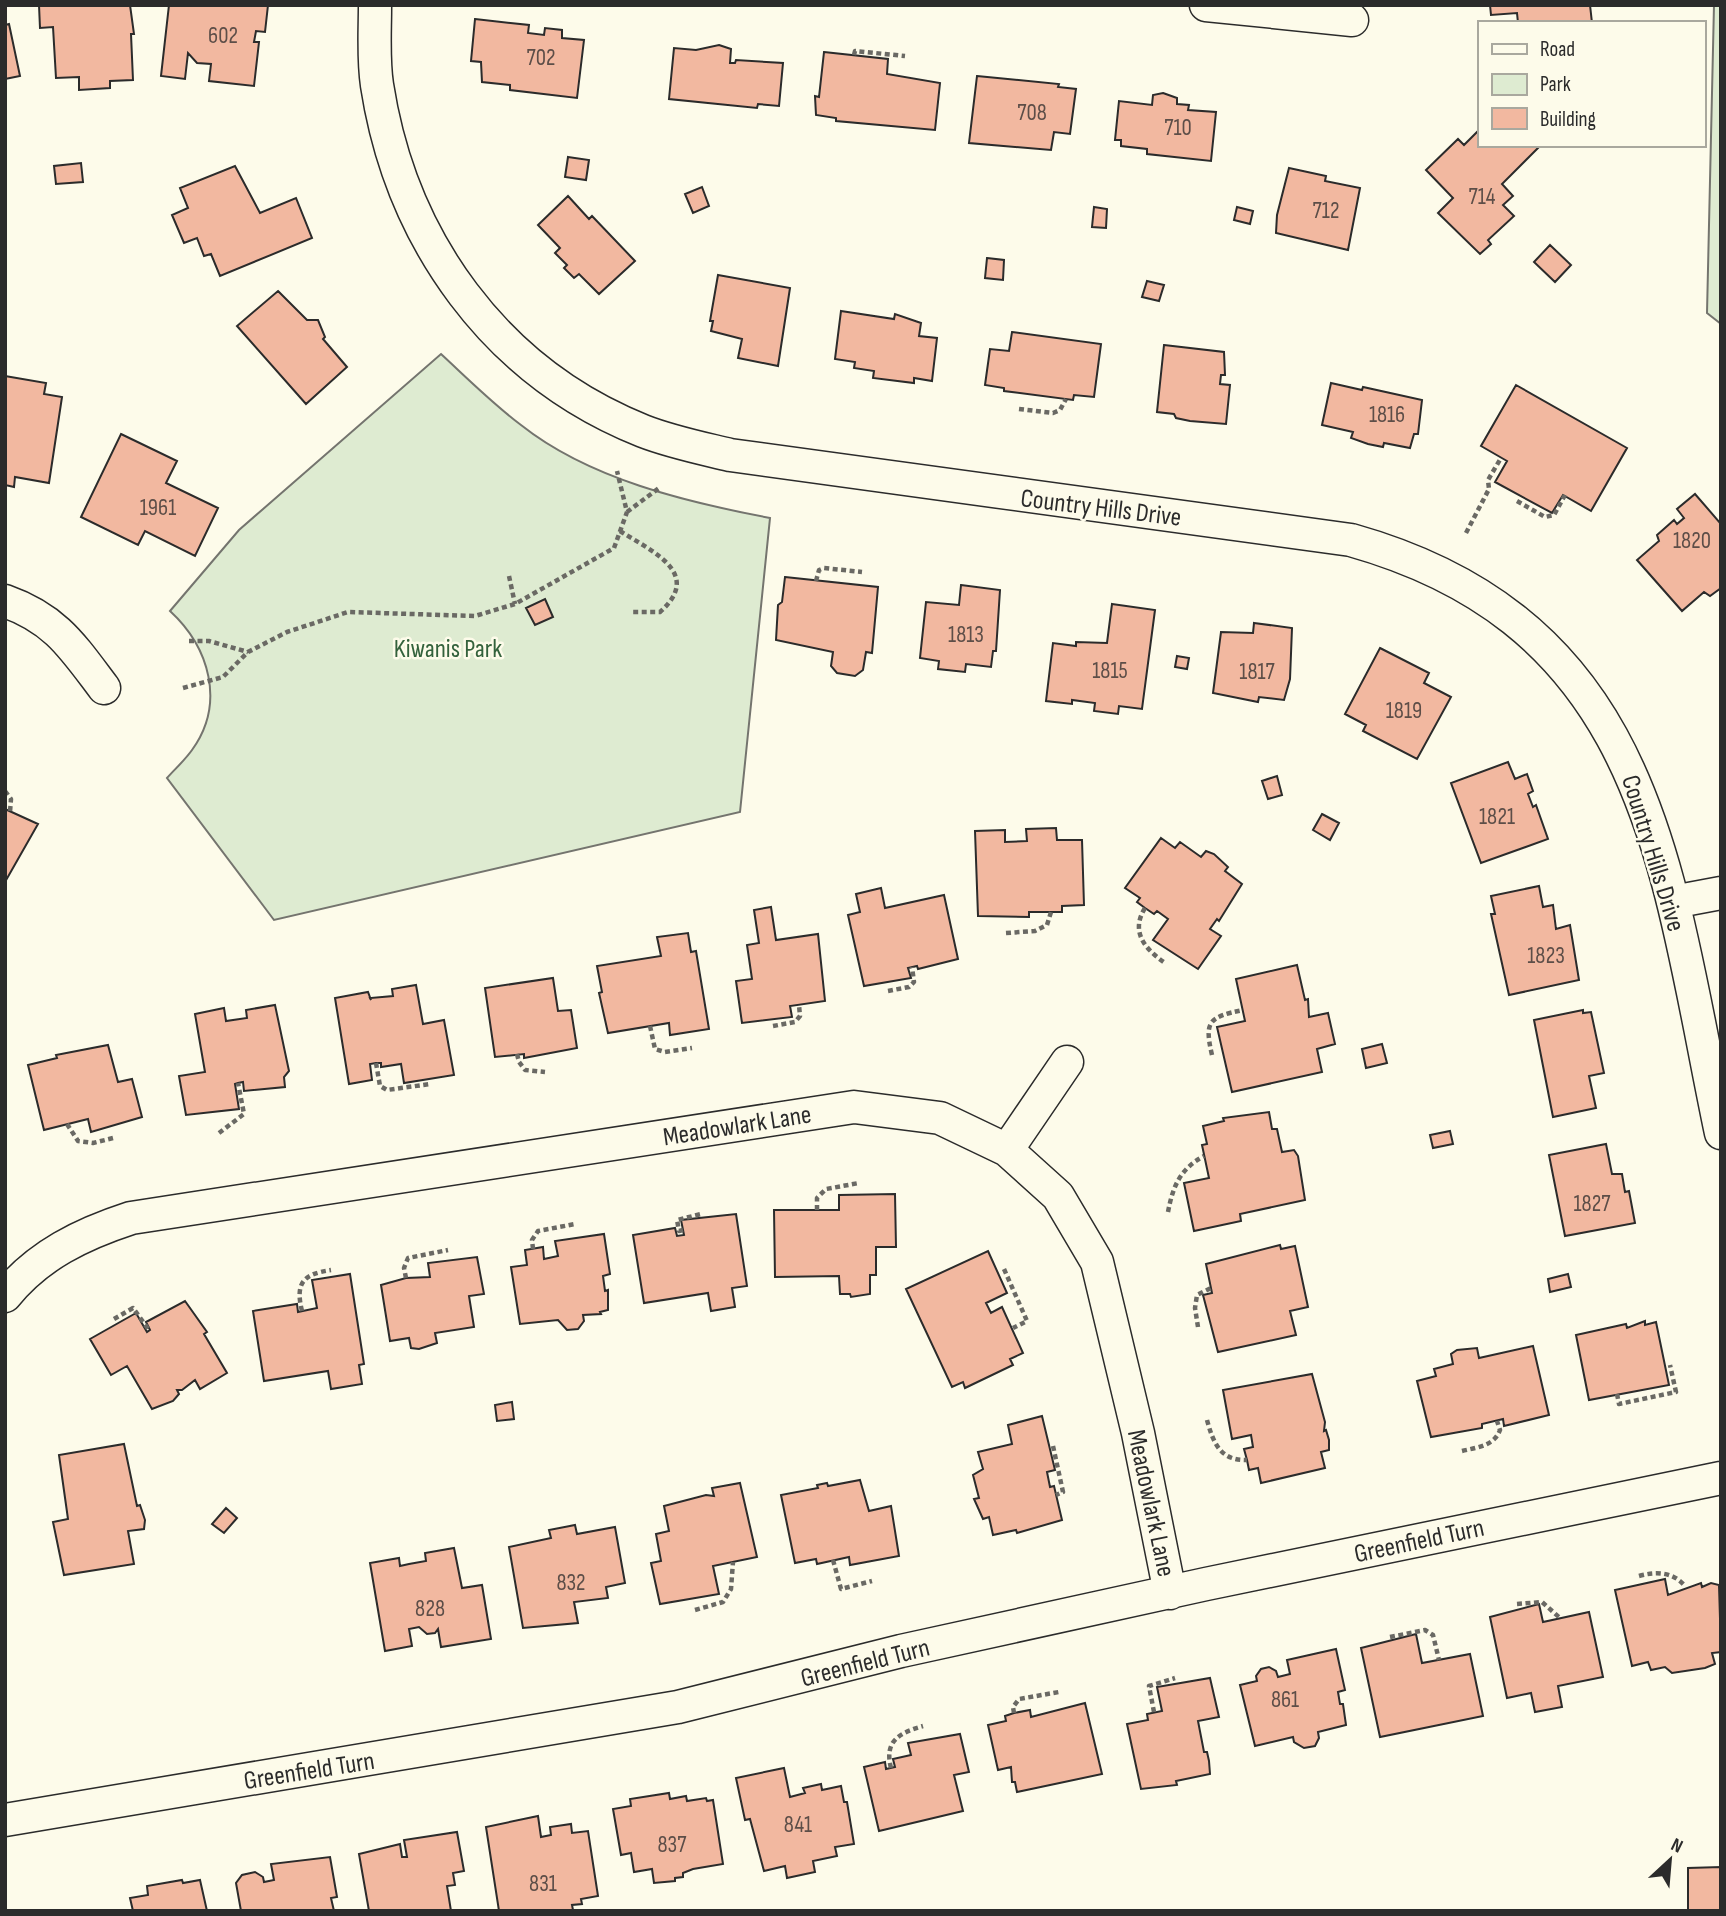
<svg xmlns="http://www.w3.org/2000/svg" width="1726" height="1916" font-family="'Sofia Sans Condensed',sans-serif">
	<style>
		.green { fill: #deebd1; stroke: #74746e; stroke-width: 2 }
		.building { fill: #f2b8a0; stroke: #2b2b2b; stroke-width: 2 }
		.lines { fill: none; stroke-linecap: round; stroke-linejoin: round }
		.minor-casing { stroke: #2b2b2b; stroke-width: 35 }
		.path { stroke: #6a6964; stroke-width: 4.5; stroke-dasharray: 5 3.5; stroke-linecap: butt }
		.minor { stroke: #fdfbea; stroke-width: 32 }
		.labels { text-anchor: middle; stroke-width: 5; stroke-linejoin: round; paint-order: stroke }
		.number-label { font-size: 23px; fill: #5d4e48 }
		.street-label { font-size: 26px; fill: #2b2b2b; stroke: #fdfbea }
		.park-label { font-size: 26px; fill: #34623c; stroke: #fdfbea }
	</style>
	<rect width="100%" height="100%" fill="#fdfbea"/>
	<!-- green -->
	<path class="green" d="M1714 5H1721V324L1707 313Z
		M441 354C467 378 493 404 521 425 589 479 686 502 770 518L740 812 274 920 167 778C175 769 185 760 192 750 226 703 209 647 170 611L239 530Z"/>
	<!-- building -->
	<path class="building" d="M39 5H130L134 34H131L133 80 110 81V88L79 90V77L56 78 53 27 40 28Z
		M169 5H268L265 32 256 31 254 42H259L254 86 209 81 211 64 197 63 188 53 185 79 161 76Z
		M1490 5H1590L1592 23H1518L1517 13 1491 15Z
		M475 19 529 25 528 33 544 35 545 28 562 30V38L584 40 577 98 510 90V85L482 82 481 62 471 61Z
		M9 24 20 76 5 79V25Z
		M719 45 731 49 730 63H735L736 60 783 63 779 106 758 104 757 108 669 99 674 48 696 50Z
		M824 52 888 59 887 74 940 83 935 130 836 121V118L816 115 815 96 819 97Z
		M977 76 1059 84 1058 87 1076 89 1070 134 1054 132 1051 150 969 143Z
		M1163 93 1177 98V104L1189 105 1188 110 1216 112 1211 161 1147 154V149L1121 146V140H1115L1119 101 1152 105 1153 95Z
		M1479 130V145H1541L1502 184 1513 196 1503 205 1514 216 1488 240 1491 244 1480 254 1438 213 1453 198 1426 170 1458 139 1464 145Z
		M568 157 589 160 586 180 565 177Z
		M81 163 83 182 56 184 54 166Z
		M235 166 260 213 296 198 312 238 220 276 211 254 204 256 197 238 184 243 172 215 188 208 180 188Z
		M1289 168 1326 176 1325 181 1360 188 1348 250 1276 233 1277 215Z
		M702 187 709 206 693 213 685 194Z
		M568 196 589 219 592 216 635 261 599 294 579 274 574 278 564 268 567 265 555 253 560 248 538 225Z
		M1094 207 1107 209 1106 228 1092 227Z
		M1237 207 1253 211 1250 224 1234 220Z
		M1550 245 1571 265 1555 282 1534 262Z
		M987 258 1004 260 1003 280 985 278Z
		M718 275 790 288 778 366 738 358 742 339 711 331 713 321H710Z
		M1147 281 1164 285 1159 301 1142 297Z
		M278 291 307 320H318L325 337 323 339 347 367 306 404 237 326Z
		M841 311 894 319 895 314 921 323 919 336 937 338 932 381 914 378V383L873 378 874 371 854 368 855 362 835 359Z
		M1012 332 1101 344 1094 397 1074 395 1073 400 1004 391V388L985 385 990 349 1009 351Z
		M1164 345 1224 352 1225 375H1221L1220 384 1230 385 1226 424 1190 421 1176 418 1174 414 1157 412Z
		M5 376 46 383 44 394 62 397 49 483 15 477 14 487 5 485Z
		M1331 383 1362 390 1363 387 1422 400 1418 434H1414L1410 448 1384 443 1383 447 1368 444 1351 438 1353 432 1322 425Z
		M1516 385 1627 448 1591 511 1563 495 1552 513 1495 482 1507 461 1481 446Z
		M121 434 177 461 166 483 218 508 195 556 145 531 138 545 81 517Z
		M1695 494 1721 524V588L1710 596 1704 592 1682 611 1637 560 1659 541 1657 535 1674 520 1677 524 1684 518 1677 509Z
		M785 577 878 587 872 653 866 652 863 670 855 676 837 673 831 666 833 652 776 640 778 605 782 602Z
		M961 585 1000 590 996 651H993L991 667 966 664 965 672 938 669 939 661 920 658 926 602 959 605Z
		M545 599 553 617 535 625 526 608Z
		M1112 604 1155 610 1142 709 1119 706 1118 714 1094 711 1095 703 1072 700V704L1046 701 1053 643 1076 646V642L1107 643Z
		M1254 623 1292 628 1290 679 1284 700 1259 697 1258 702 1213 693 1221 632 1253 633Z
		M1380 648 1429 673 1424 683 1451 697 1417 759 1363 731 1366 725 1345 714Z
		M1177 656 1189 658 1187 669 1175 667Z
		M1508 762 1515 779 1527 774 1533 791 1528 794 1533 807 1536 805 1548 839 1481 863 1451 783Z
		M1277 776 1282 795 1268 799 1262 781Z
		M5 809 38 824 5 882Z
		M1322 814 1339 823 1330 840 1313 830Z
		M1056 828 1057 840H1082L1084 905 1062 906V912H1029V917L978 916 975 831 1005 830V842L1027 841 1026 829Z
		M1161 838 1175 848 1180 842 1201 857 1206 851 1214 854 1228 867 1225 871 1242 884 1219 921 1217 919 1210 929 1221 936 1198 969 1153 940 1168 919 1157 911 1154 914 1145 908 1137 902 1140 898 1125 888Z
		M1539 886 1543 907 1553 905 1556 929 1570 925 1579 980 1509 995 1491 914H1495L1491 896Z
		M881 888 885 908 944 895 958 959 918 969 917 966 908 968 911 978 864 986 848 915 860 912 856 894Z
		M771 907 776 940 818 934 825 1001 790 1006 792 1017 742 1023 736 981 752 979 747 945 759 943 754 910Z
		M688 933 691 952 696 951 709 1029 670 1035 669 1023 608 1033 599 993 602 992 597 966 661 956 657 937Z
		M1297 965 1305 1000 1308 999 1309 1017 1328 1013 1335 1044 1317 1049 1322 1072 1232 1092 1217 1027 1245 1021 1236 979Z
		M553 978 558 1011 571 1010 577 1048 524 1058V1054L495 1057 485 988Z
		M416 985 423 1024 444 1020 454 1075 404 1083 401 1064 381 1067V1063H376L370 1064 372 1080 349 1084 335 998 368 992 371 1000 370 998 393 996 392 989Z
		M275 1005 289 1071 284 1077 285 1087 244 1091 243 1082 238 1083 235 1084 239 1109 186 1115 179 1076 205 1072 195 1014 224 1008 226 1021 247 1018 246 1010Z
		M1583 1010V1013L1591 1012 1604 1073 1589 1076 1596 1108 1553 1117 1534 1020Z
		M1382 1044 1387 1063 1366 1068 1362 1049Z
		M108 1045 118 1082 132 1079 142 1117 91 1132 88 1119 44 1130 28 1065 57 1058 56 1055Z
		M1269 1112 1272 1129H1277L1282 1152 1294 1150 1298 1156 1305 1200 1240 1214 1241 1221 1194 1231 1184 1183 1209 1178 1202 1145 1207 1144 1203 1126 1224 1121 1223 1118Z
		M1450 1131 1453 1144 1433 1148 1430 1135Z
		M1606 1144 1612 1174H1622L1625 1192 1629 1191 1635 1223 1565 1236 1549 1155Z
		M895 1194 896 1247H876V1275H870V1294L851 1297 850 1294H840L839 1276 775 1277 774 1210H839V1195Z
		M736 1214 747 1286 732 1288 735 1307 711 1311 708 1293 644 1303 633 1235 675 1228 677 1236 684 1235 681 1220Z
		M604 1234 610 1274 603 1276 605 1291 608 1290V1310L600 1312 601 1314 583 1315 584 1321 578 1329 567 1330 558 1320 520 1324 511 1267 527 1265 525 1250 543 1247 544 1259 558 1256 555 1241Z
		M1280 1245 1281 1249 1295 1246 1308 1307 1290 1311 1296 1335 1218 1352 1203 1295 1212 1293 1206 1264Z
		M988 1251 1007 1293 986 1303 991 1313 1002 1307 1023 1353 1010 1359 1013 1365 965 1388 963 1382 952 1387 906 1289Z
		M477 1257 484 1294 469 1296 474 1327 435 1333 437 1343 419 1349 411 1348 409 1338 390 1341 381 1285 406 1278 430 1277 428 1263Z
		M350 1274 364 1364 359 1365 362 1384 331 1389 328 1371 264 1381 253 1311 297 1304 298 1312 317 1308 312 1280Z
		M1568 1274 1571 1287 1550 1292 1548 1279Z
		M185 1301 207 1332 204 1334 227 1373 200 1389 195 1380 182 1390H177L179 1394 173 1401 152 1409 127 1366 111 1375 90 1339 136 1313 147 1332 150 1330 146 1322Z
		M1645 1321V1325L1656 1322 1669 1385 1589 1400 1576 1335 1626 1324 1627 1328Z
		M1533 1346 1549 1415 1504 1426 1503 1419 1482 1424V1428L1431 1437 1417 1381 1436 1376 1434 1369 1453 1364 1451 1354 1457 1350 1477 1348 1479 1358Z
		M1312 1374 1325 1422 1324 1431 1326 1430 1329 1440V1450L1321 1452 1325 1468 1261 1483 1258 1468 1249 1470 1247 1460 1244 1449 1253 1447 1251 1435 1232 1439 1223 1390Z
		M512 1402 514 1419 497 1421 495 1405Z
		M1042 1416 1055 1470 1047 1472 1050 1487 1054 1486 1062 1520 1017 1533 1016 1530 993 1535 989 1517 983 1519 974 1499 979 1498 973 1475 983 1469 978 1452 1012 1444 1008 1425Z
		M124 1444 137 1506 140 1505 145 1520 144 1529 128 1531 134 1564 64 1575 53 1522 68 1519 59 1455Z
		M860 1480 869 1511 891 1506 899 1556 850 1565 849 1557 817 1564 816 1559 795 1563 781 1495 818 1488 817 1485 827 1483 828 1486Z
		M740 1483 757 1557 713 1566 719 1594 660 1604 651 1563 661 1561 656 1534 669 1531 664 1506 706 1495 714 1496 712 1488Z
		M226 1508 237 1518 224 1533 212 1524Z
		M575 1525 577 1534 615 1527 625 1583 606 1587 608 1598 574 1602 578 1623 523 1628 509 1547 551 1538 549 1530Z
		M454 1548 462 1588 482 1585 491 1639 441 1647 438 1629 435 1633 427 1634 419 1627 409 1629 412 1646 385 1651 370 1563 399 1558 400 1566 409 1564 426 1561 425 1553Z
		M1665 1579 1668 1595 1701 1583 1702 1587 1711 1583 1719 1585 1721 1652 1712 1653 1715 1664 1705 1668 1672 1673 1665 1667 1651 1670 1648 1662 1632 1666 1615 1590Z
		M1539 1604 1543 1622 1589 1612 1603 1677 1558 1686 1562 1707 1535 1712 1531 1693 1507 1698 1490 1617Z
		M1416 1634 1422 1663 1470 1654 1483 1716 1380 1737 1361 1648Z
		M1336 1649 1345 1690 1338 1692 1340 1704H1343L1346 1725 1318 1732 1319 1738 1315 1746 1304 1748 1294 1742 1293 1737 1255 1746 1240 1685 1257 1681 1256 1676 1261 1669 1269 1667 1276 1671 1278 1677 1290 1674 1287 1660Z
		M1210 1678 1219 1717 1198 1721 1204 1752H1207L1209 1761 1210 1774 1176 1781 1177 1785 1141 1789 1127 1724 1148 1720 1147 1714 1162 1711 1157 1687Z
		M1085 1703 1102 1774 1017 1792 1015 1782H1012L1011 1767 998 1770 988 1725 1006 1721 1005 1716 1014 1713 1030 1710 1031 1717Z
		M960 1734 969 1772 954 1775 963 1811 879 1831 864 1767 885 1762 886 1769 895 1767 893 1759 911 1755 908 1743Z
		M784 1768 790 1797 805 1793 803 1788 821 1784 822 1790 841 1786 844 1802H847L854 1844 835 1847 837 1856 813 1861 815 1872 787 1878 785 1866 764 1871 750 1819 745 1820 736 1778Z
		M669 1793 670 1799 686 1796 687 1801 706 1798 707 1801 713 1800 723 1864 693 1869 683 1873V1877L675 1878V1881L654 1883 652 1869 634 1872 631 1853 621 1855 613 1809 631 1806 630 1799Z
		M538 1816 541 1837 551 1835 550 1827 571 1824 572 1833 588 1831 598 1896 581 1899 582 1904 572 1905 573 1910 499 1911 486 1827Z
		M457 1832 464 1871 453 1873 455 1885 447 1886 451 1911H369L359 1854 400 1844 402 1857H407L404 1840Z
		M330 1857 337 1897 331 1898 334 1911H241L236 1883 242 1875 255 1872 263 1877 264 1882 274 1880 271 1864Z
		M1721 1867V1911H1688V1868Z
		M182 1880 183 1883 200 1880 207 1911H133L130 1898 148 1895 147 1886Z"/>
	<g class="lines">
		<defs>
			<path id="minor" d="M375 5C375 32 373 59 377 85 401 240 495 372 643 431 671 442 701 448 730 455L1351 540C1653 625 1666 871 1721 1133
				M1206 5 1352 20
				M5 601C56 619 73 647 104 688
				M1673 902 1721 893
				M1007 1150 1067 1062
				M5 1296C38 1255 82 1234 131 1218L854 1107 940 1118 1007 1150 1058 1196 1097 1262 1138 1433 1170 1593
				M5 1820 678 1707 901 1651 1206 1584 1721 1478"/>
		</defs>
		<!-- minor casing -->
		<use href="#minor" class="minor-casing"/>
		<!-- path -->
		<path class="path" d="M854 55 855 51 905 56
			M1019 409 1053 413 1060 410 1066 399
			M1517 501 1545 517 1554 515 1565 495
			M627 512 659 488
			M620 531C651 551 704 573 660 612H632
			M1466 533 1489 489 1488 480 1501 458
			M509 576 515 604
			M816 581 819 570 824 568 862 572
			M189 641H209L248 652
			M183 688 223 677 248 652 287 632 348 612 475 616 515 604 614 548 627 512 617 471
			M5 791 11 799 10 812
			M1145 908C1130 932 1145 949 1165 963
			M1006 933 1035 931 1047 925 1051 912
			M888 991 909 987 914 982 912 967
			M650 1026 655 1049 665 1052 692 1048
			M773 1026 795 1022 800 1016 799 1005
			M517 1054 519 1062 525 1070 545 1072
			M1212 1055C1204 1021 1209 1017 1243 1010
			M376 1063 380 1086 387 1090 430 1084
			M67 1124 78 1141 93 1143 113 1138
			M219 1133 244 1114 238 1083
			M817 1210V1198L826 1189 859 1183
			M1168 1212C1173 1186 1180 1169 1204 1156
			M683 1230 679 1231 677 1220 701 1214
			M533 1249 532 1240 538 1231 575 1224
			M1004 1269 1027 1321 1013 1328
			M406 1278 404 1268 408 1258 448 1250
			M302 1311C295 1283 303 1274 331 1270
			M114 1319 133 1308 149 1330
			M1198 1327 1195 1308 1197 1295 1211 1288
			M1617 1394 1619 1404 1676 1392 1670 1365
			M1207 1420C1213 1442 1220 1461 1247 1460
			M1053 1446 1063 1492 1056 1495
			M1462 1451C1478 1447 1494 1446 1500 1430L1497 1421
			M833 1560 841 1589 872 1581
			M1639 1576C1657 1571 1673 1572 1685 1586
			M1517 1604 1542 1602 1560 1618
			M695 1610 723 1602 731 1589 733 1562
			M1390 1637 1425 1630 1433 1635 1439 1660
			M1154 1712 1149 1686 1175 1678
			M1014 1713 1013 1707 1019 1699 1059 1692
			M891 1768C884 1741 899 1733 923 1726"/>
		<!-- minor -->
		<use href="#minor" class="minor"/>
	</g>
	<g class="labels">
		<!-- number labels -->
		<g class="number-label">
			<text x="223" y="43">602</text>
			<text x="541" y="65">702</text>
			<text x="1032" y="120">708</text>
			<text x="1178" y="135">710</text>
			<text x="1482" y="204">714</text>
			<text x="1326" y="218">712</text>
			<text x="1387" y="422">1816</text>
			<text x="158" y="515">1961</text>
			<text x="1692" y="548">1820</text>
			<text x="966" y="642">1813</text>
			<text x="1110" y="678">1815</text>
			<text x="1257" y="679">1817</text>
			<text x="1404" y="718">1819</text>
			<text x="1497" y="824">1821</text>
			<text x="1546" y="963">1823</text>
			<text x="1592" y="1211">1827</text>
			<text x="571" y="1590">832</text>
			<text x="430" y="1616">828</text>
			<text x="1285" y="1707">861</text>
			<text x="798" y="1832">841</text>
			<text x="672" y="1852">837</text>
			<text x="543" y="1891">831</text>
		</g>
		<!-- street labels -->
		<g class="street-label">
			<text transform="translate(1101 507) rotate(7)" y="9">Country Hills Drive</text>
			<text transform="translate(1654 853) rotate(73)" y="9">Country Hills Drive</text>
			<text transform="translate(737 1125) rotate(-9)" y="9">Meadowlark Lane</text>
			<text transform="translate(1152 1503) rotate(78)" y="9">Meadowlark Lane</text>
			<text transform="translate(1419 1540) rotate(-12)" y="9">Greenfield Turn</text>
			<text transform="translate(865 1662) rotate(-14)" y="9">Greenfield Turn</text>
			<text transform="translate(309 1770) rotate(-9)" y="9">Greenfield Turn</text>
		</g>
		<!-- park labels -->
		<g class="park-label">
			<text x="448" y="657">Kiwanis Park</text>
		</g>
	</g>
	<!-- border -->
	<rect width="1726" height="1916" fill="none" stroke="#2b2b2b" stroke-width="14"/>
	<!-- legend -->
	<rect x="1478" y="21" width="228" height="126" fill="#fdfbea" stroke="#a9a89e" stroke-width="2"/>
	<rect x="1492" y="44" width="35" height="10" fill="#fdfbea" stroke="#a9a89e" stroke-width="2"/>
	<text x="1540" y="56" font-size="21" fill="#2b2b2b">Road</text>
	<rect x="1492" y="74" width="35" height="21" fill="#deebd1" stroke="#a9a89e" stroke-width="2"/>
	<text x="1540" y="91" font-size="21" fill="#2b2b2b">Park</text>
	<rect x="1492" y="108" width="35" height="21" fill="#f2b8a0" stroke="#a9a89e" stroke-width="2"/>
	<text x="1540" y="126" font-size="21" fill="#2b2b2b">Building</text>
	<!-- north arrow -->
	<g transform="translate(1670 1860) rotate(26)" stroke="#fdfbea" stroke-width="5" paint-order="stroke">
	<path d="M0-5L12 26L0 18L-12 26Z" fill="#2b2b2b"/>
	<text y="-10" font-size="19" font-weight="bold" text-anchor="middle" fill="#2b2b2b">N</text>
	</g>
</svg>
